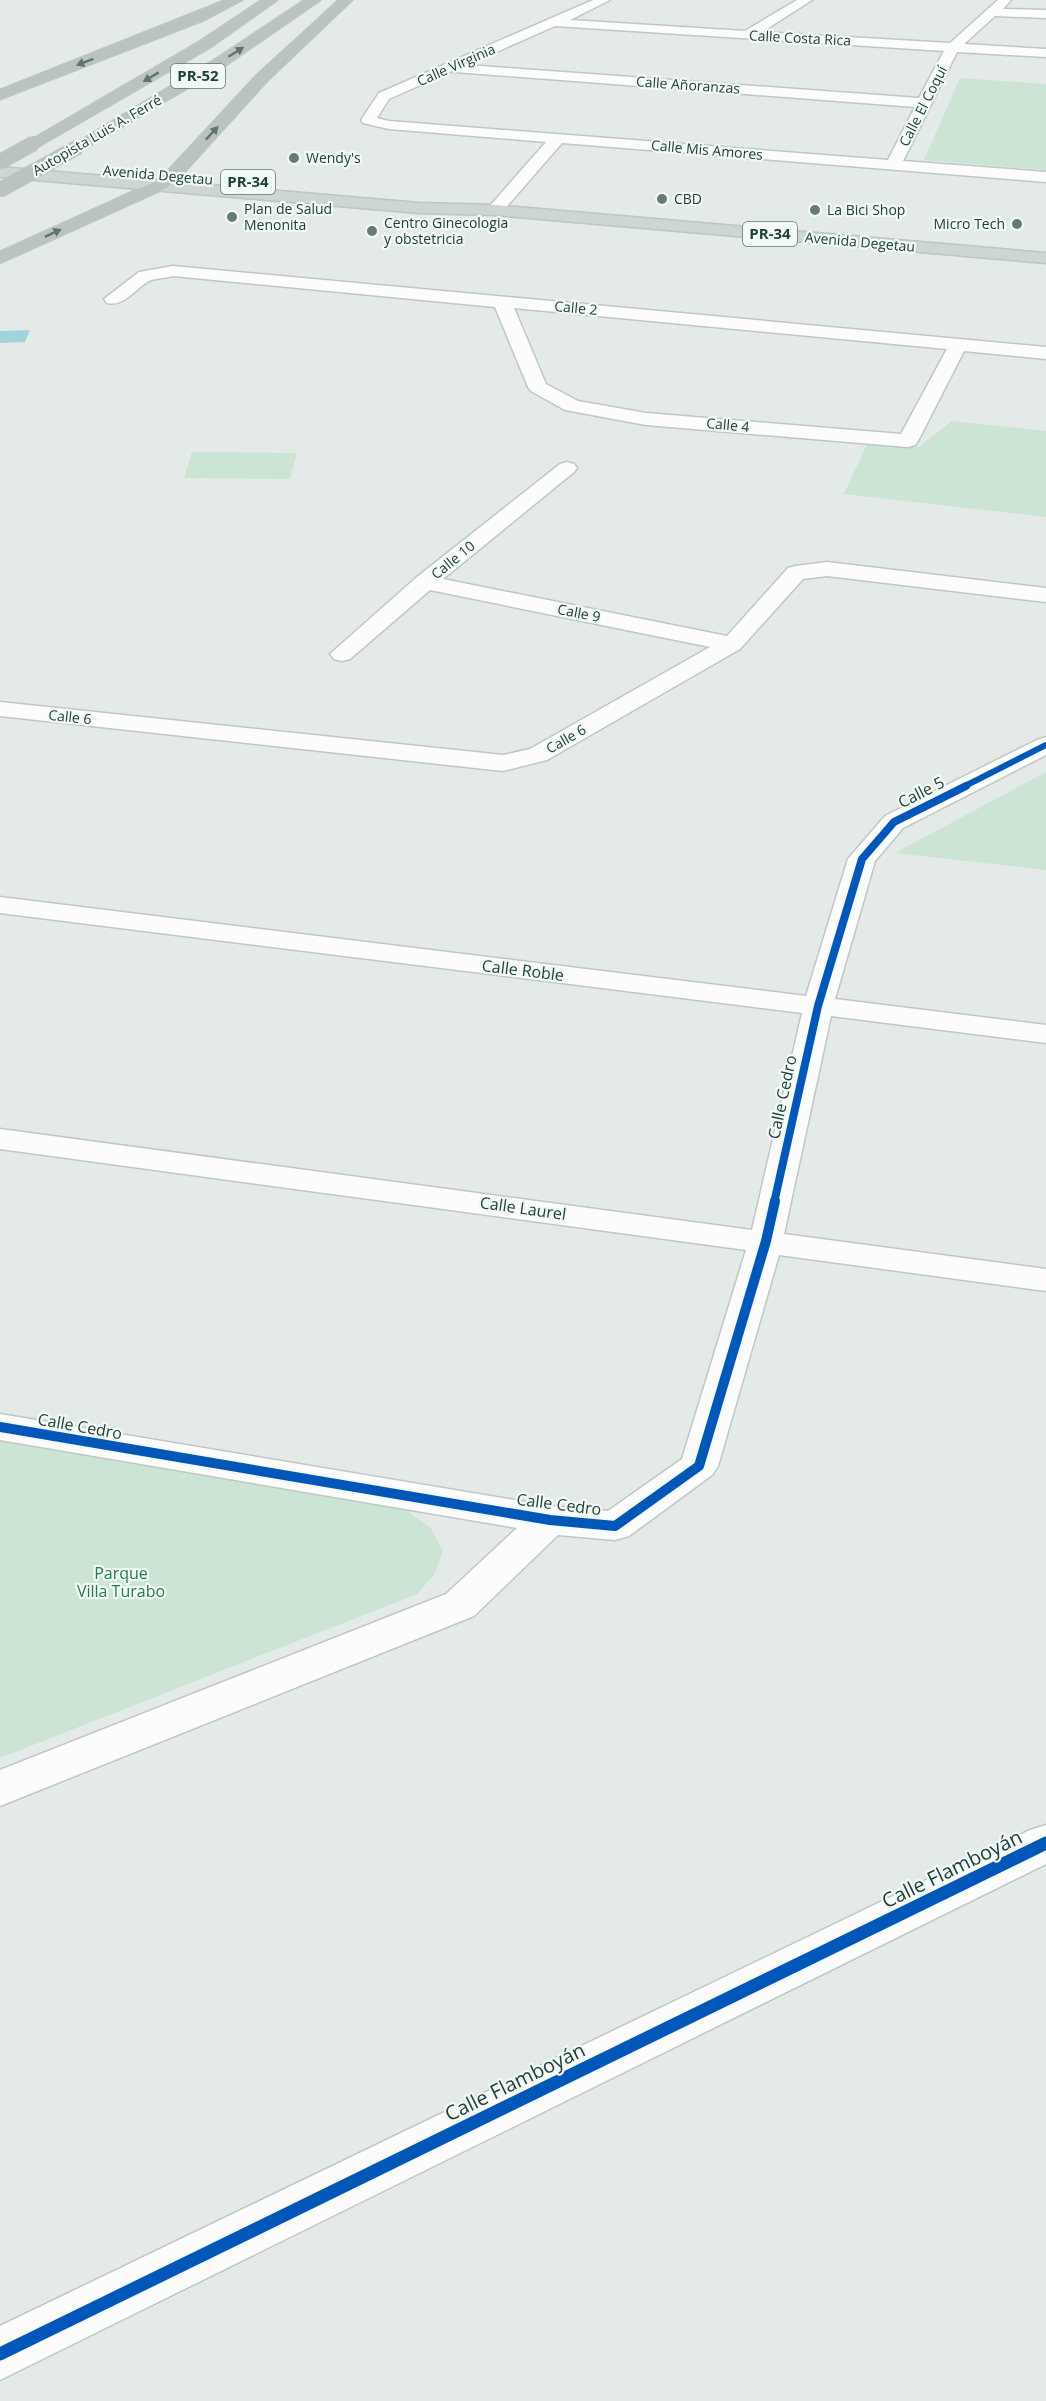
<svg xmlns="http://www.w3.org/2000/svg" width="1046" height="2401" font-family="'Open Sans',sans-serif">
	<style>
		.green { fill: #cce4d4 }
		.water { fill: #a2d2db }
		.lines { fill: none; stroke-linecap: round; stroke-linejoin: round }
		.street-casing { stroke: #c1c7c4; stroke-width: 3 }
		.primary-casing { stroke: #bcc6c3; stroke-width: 3 }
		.highway-casing { stroke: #bcc6c3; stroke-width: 3 }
		.street { fill: #fbfcfb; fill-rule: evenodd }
		.primary { fill: #cdd6d3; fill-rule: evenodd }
		.highway { fill: #bac3c1; fill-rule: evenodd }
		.highway-bridge-casing { stroke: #bcc6c3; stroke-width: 16; stroke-linecap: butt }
		.highway-bridge { stroke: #bac3c1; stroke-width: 14 }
		.cycleway-far3-casing { stroke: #f2f9f6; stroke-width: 8 }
		.cycleway-far2-casing { stroke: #f2f9f6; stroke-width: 11 }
		.cycleway-far1-casing { stroke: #f2f9f6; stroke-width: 14 }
		.cycleway-casing { stroke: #f2f9f6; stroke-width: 16 }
		.cycleway-far3 { stroke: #0057b8; stroke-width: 6 }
		.cycleway-far2 { stroke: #0057b8; stroke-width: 8 }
		.cycleway-far1 { stroke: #0057b8; stroke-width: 10 }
		.cycleway { stroke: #0057b8; stroke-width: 13 }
		.oneway { fill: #5e746f }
		.poi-dot { fill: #657b75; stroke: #f2f9f6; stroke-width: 2 }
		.labels { text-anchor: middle; stroke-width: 4.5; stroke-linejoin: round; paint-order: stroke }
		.far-street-label { font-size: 14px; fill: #203f38; stroke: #f2f9f6 }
		.far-poi-label { font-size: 14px; fill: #203f38; stroke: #f2f9f6; text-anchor: start }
		.shield { fill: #f2f9f6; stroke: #5f7771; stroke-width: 1.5 }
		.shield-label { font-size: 15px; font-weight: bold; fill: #203f38 }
		.street-label { font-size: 16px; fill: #203f38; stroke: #f2f9f6 }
		.park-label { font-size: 16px; fill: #27794a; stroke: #f2f9f6 }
		.near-street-label { font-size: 20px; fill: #203f38; stroke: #f2f9f6 }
	</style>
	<rect width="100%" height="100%" fill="#e4eae7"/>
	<!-- green -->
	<path class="green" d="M960 78 1046 84V170L924 160Z
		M952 421 1046 431V517L844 494 868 442 919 447Z
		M192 452 297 453 290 479 184 478Z
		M1046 772V870L895 853Z
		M0 1441 404 1509 430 1527 443 1551 434 1575 417 1594 0 1758Z"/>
	<!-- water -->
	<path class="water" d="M30 330 25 342 0 343V331Z"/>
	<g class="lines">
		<defs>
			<path id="street" d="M593 0H610L570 20 745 31 797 0H812L762 32 950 43 998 0H1011L1003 9 1046 10V18L995 16 964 44 1046 49V57L957 52 903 161 1046 172V182L562 143 501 213 495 215 487 210 489 207 546 142 389 129 363 123 361 120 379 93ZM555 26 944 51 919 98 467 65ZM452 71 455 72 915 107 888 160 389 121 377 118 389 99Z
				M173 266 1046 347V359L964 351 918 441 915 445 908 447 646 425 565 410 531 391 528 387 495 307 173 276C165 278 156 278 149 281 135 289 124 307 107 303L104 299 139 272ZM514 308 947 349 901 434 646 413 578 401 546 384Z
				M567 462 574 464 577 468 574 472 443 579 727 636 788 568 796 566 827 562 1046 588V602L827 576 803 579 740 649 547 760 503 771 0 716V702L503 755 530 749 710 647 430 590 350 659 342 661 334 659 330 654 417 577 560 464Z
				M1046 737V755L903 828 875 861 835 999 1046 1025V1043L831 1016 784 1234 1046 1269V1291L779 1255 718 1466 712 1475 629 1536 615 1540 558 1535 474 1616 0 1806V1770L446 1594 517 1528 0 1440V1414L550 1506 608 1511 682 1459 746 1250 0 1149V1129L752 1230 802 1013 0 913V897L806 996 848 859 885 816 1037 740Z
				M1046 1825V1864L0 2380V2326L1030 1830Z"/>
			<path id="primary" d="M0 167 419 203 495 205 1046 253V263L495 215 419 213 0 177Z"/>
			<path id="highway" d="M226 0H242L204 20 0 99V90Z
				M262 0H277L209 48 39 146 34 148 26 143 199 42Z
				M305 0H320L226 65 83 150H73L70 147 216 59Z
				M339 0H352L267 81 178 179 166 188 0 263V252L154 182 166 173 257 75Z"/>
		</defs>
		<!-- street casing -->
		<use href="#street" class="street-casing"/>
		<!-- primary casing -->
		<use href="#primary" class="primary-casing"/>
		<!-- highway casing -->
		<use href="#highway" class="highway-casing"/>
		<!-- street -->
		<use href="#street" class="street"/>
		<!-- primary -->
		<use href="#primary" class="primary"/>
		<!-- highway -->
		<use href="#highway" class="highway"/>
		<defs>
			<path id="highway-bridge" d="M0 162 34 143
				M0 190 78 147"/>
		</defs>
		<!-- highway-bridge casing -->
		<use href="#highway-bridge" class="highway-bridge-casing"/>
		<!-- highway-bridge -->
		<use href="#highway-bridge" class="highway-bridge"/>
		<defs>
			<path id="cycleway-far3" d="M963 787 1046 745"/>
			<path id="cycleway-far2" d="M774 1203 818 1006 862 859 894 822 966 786"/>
			<path id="cycleway-far1" d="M0 1427 550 1520 615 1526 699 1466 766 1241 775 1201"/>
			<path id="cycleway" d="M0 2354 1046 1843"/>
		</defs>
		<!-- cycleway-far3 casing -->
		<use href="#cycleway-far3" class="cycleway-far3-casing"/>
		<!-- cycleway-far2 casing -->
		<use href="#cycleway-far2" class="cycleway-far2-casing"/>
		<!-- cycleway-far1 casing -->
		<use href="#cycleway-far1" class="cycleway-far1-casing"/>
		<!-- cycleway casing -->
		<use href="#cycleway" class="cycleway-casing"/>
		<!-- cycleway-far3 -->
		<use href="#cycleway-far3" class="cycleway-far3"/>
		<!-- cycleway-far2 -->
		<use href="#cycleway-far2" class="cycleway-far2"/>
		<!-- cycleway-far1 -->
		<use href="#cycleway-far1" class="cycleway-far1"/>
		<!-- cycleway -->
		<use href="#cycleway" class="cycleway"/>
	</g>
	<!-- one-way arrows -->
	<defs><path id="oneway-solid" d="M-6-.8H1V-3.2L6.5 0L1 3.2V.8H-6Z" transform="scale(1.5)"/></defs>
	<g class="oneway">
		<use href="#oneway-solid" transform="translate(236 52) rotate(-32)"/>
		<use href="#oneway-solid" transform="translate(85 62) rotate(159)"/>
		<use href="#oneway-solid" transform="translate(151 77) rotate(149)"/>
		<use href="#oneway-solid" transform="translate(212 133) rotate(-47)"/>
		<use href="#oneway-solid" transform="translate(53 233) rotate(-25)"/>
	</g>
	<!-- markers -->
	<g class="poi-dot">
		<circle cx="294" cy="158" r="6"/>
		<circle cx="662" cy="199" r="6"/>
		<circle cx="815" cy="210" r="6"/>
		<circle cx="232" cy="217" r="6"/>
		<circle cx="1017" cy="224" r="6"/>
		<circle cx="372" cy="231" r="6"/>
	</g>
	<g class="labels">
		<!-- far-street labels -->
		<g class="far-street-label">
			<text transform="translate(800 38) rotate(3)" y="5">Calle Costa Rica</text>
			<text transform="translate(456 65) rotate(-24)" y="5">Calle Virginia</text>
			<text transform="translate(688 85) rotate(4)" y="5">Calle Añoranzas</text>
			<text transform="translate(923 106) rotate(-63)" y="5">Calle El Coquí</text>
			<text transform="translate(97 135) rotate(-30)" y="5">Autopista Luis A. Ferré</text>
			<text transform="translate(707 150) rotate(5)" y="5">Calle Mis Amores</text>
			<text transform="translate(158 175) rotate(5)" y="5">Avenida Degetau</text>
			<text transform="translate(860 242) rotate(5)" y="5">Avenida Degetau</text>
			<text transform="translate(576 308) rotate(5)" y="5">Calle 2</text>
			<text transform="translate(728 425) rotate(5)" y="5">Calle 4</text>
			<text transform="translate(453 560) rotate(-39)" y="5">Calle 10</text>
			<text transform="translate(579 613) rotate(11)" y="5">Calle 9</text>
			<text transform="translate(70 717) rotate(6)" y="5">Calle 6</text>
			<text transform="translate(566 739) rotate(-30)" y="5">Calle 6</text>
		</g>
		<!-- far-poi labels -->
		<g class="far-poi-label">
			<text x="306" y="163">Wendy's</text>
			<text x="674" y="204">CBD</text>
			<text x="244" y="214">Plan de Salud<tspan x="244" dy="16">Menonita</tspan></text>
			<text x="827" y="215">La Bici Shop</text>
			<text x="384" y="228">Centro Ginecologia<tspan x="384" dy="16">y obstetricia</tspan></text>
			<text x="1005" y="229" text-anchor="end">Micro Tech</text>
		</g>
		<!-- shield labels -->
		<g class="shield">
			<rect x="171" y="64" width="54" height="24" rx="4.5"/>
			<rect x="221" y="170" width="54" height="24" rx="4.5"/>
			<rect x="743" y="222" width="54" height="24" rx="4.5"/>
		</g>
		<g class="shield-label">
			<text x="198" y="81">PR-52</text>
			<text x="248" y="187">PR-34</text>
			<text x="770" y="239">PR-34</text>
		</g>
		<!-- street labels -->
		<g class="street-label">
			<text transform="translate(921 792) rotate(-27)" y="6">Calle 5</text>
			<text transform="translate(523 970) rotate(7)" y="6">Calle Roble</text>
			<text transform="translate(782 1097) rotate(-78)" y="6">Calle Cedro</text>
			<text transform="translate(523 1208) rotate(8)" y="6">Calle Laurel</text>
			<text transform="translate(80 1426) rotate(10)" y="6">Calle Cedro</text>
			<text transform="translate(559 1504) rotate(7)" y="6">Calle Cedro</text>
		</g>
		<!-- park labels -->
		<g class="park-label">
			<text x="121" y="1579">Parque<tspan x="121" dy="18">Villa Turabo</tspan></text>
		</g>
		<!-- near-street labels -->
		<g class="near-street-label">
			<text transform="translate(952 1869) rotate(-26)" y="7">Calle Flamboyán</text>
			<text transform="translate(515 2082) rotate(-26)" y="7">Calle Flamboyán</text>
		</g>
	</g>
</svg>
